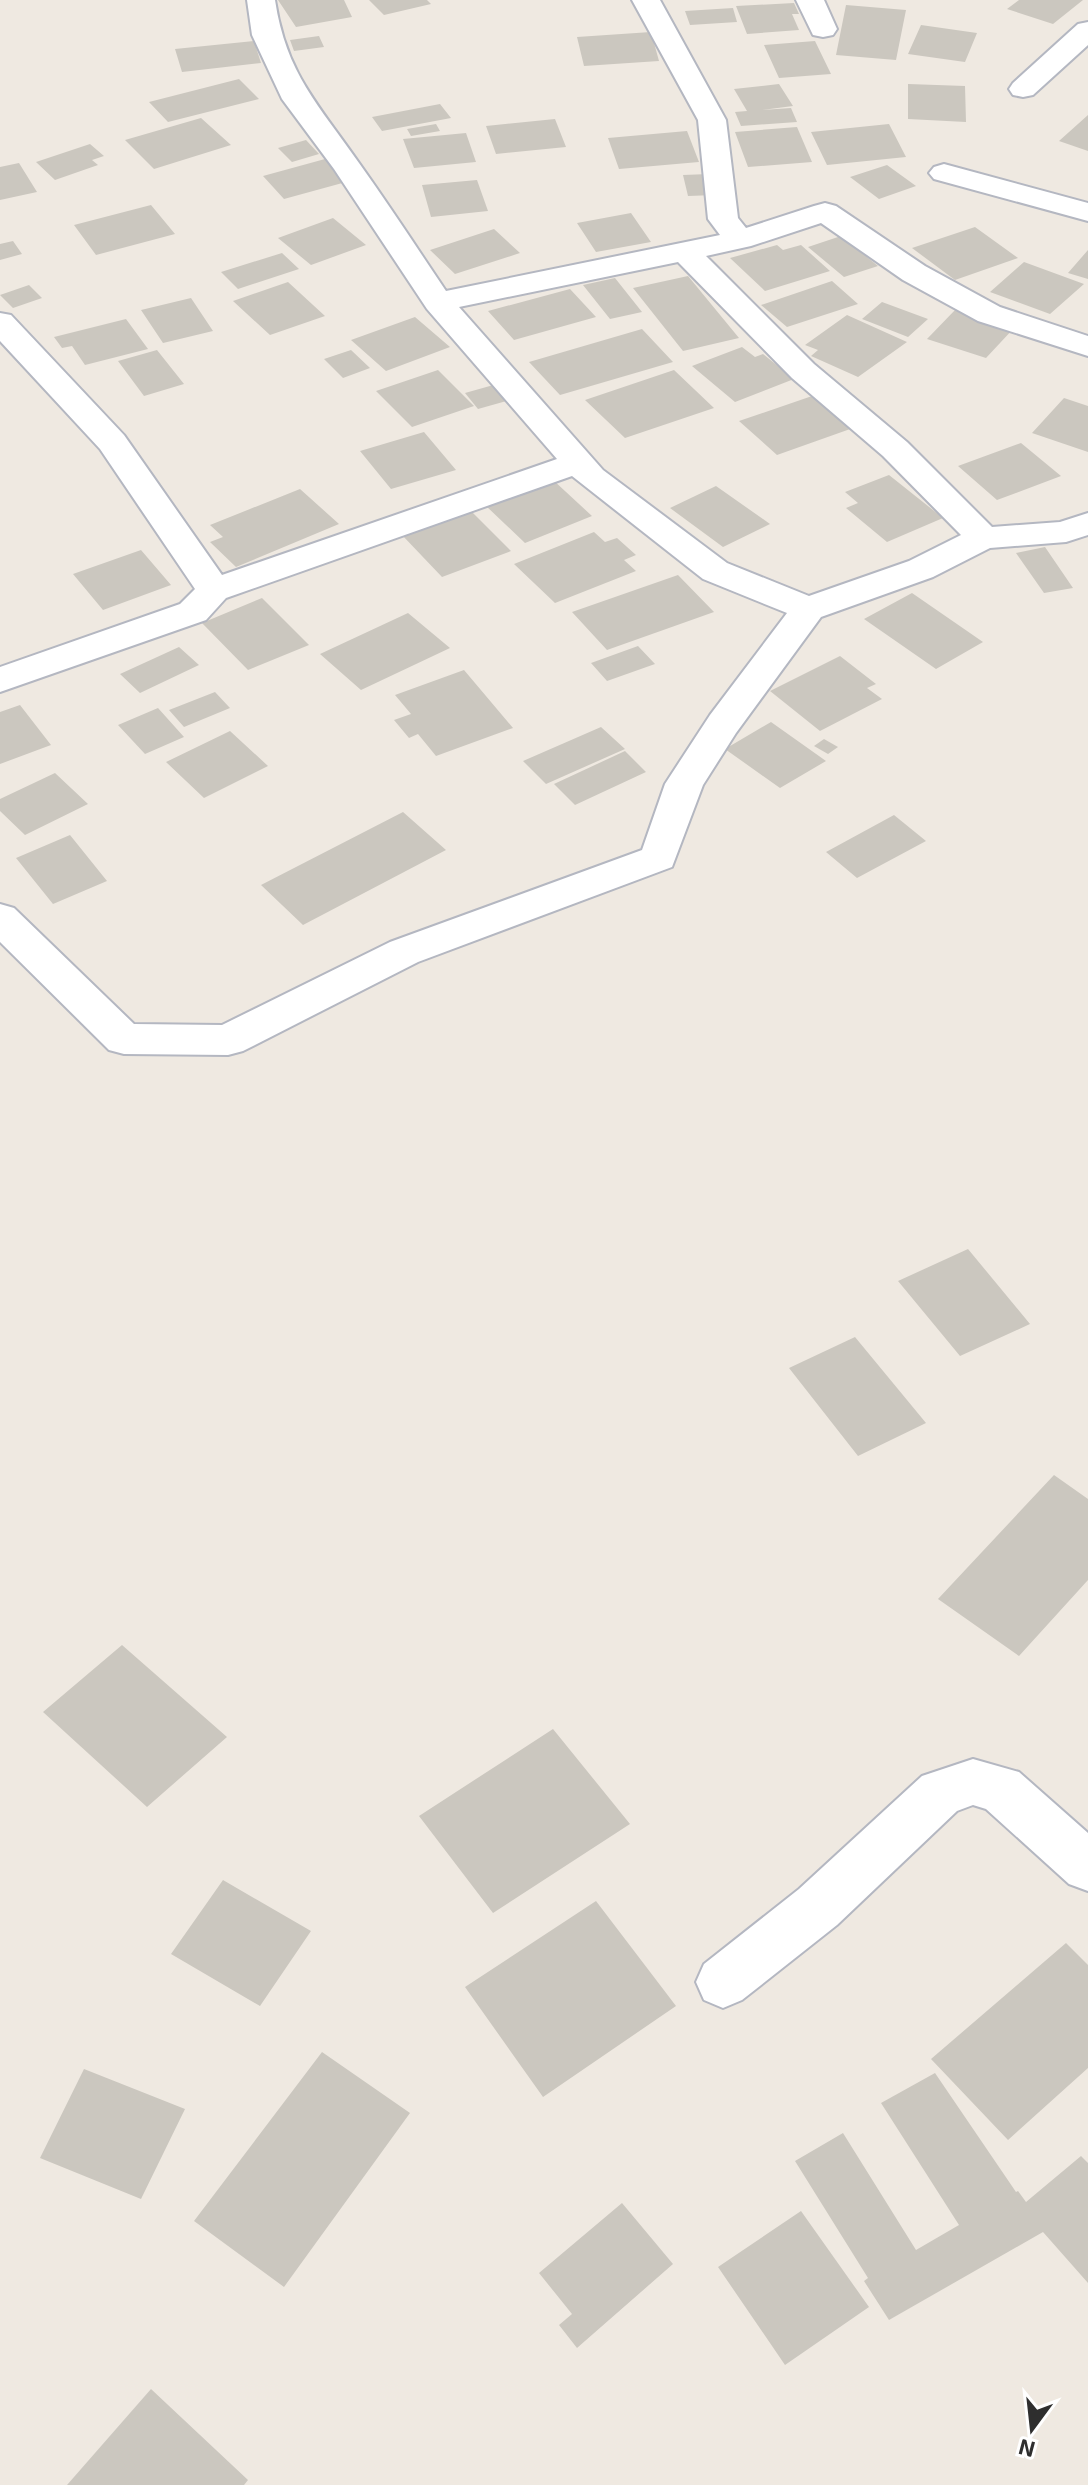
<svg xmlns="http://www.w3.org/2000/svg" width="1088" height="2485" font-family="'Exo 2',sans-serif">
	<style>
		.building { fill: #cbc7bf }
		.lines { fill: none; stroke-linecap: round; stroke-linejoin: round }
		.minor-casing { stroke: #b4b7c1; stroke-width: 4 }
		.minor { fill: #fff; fill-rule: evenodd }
	</style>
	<rect width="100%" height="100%" fill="#efe9e1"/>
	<!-- building -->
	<path class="building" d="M278 0H344L352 17 296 27Z
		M369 0H427L431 4 384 15Z
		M1019 0H1083L1053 24 1007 9Z
		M794 3 799 14H792L799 30 747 34 736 6Z
		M846 5 906 10 896 60 836 55Z
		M733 8 737 22 690 25 685 11Z
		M921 25 977 33 965 62 908 54Z
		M651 32 659 61 584 66 577 37Z
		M319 36 324 47 294 51 290 40Z
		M254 41 261 63 182 72 175 49Z
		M815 41 831 74 779 78 764 45Z
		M239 79 259 99 168 122 149 102Z
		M779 84 793 106 761 110 791 108 797 122 741 126 735 112 747 111 734 89Z
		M908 84 965 86 966 122 908 119Z
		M440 104 451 118 382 131 372 117Z
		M1088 115V151L1059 141Z
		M201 118 231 145 154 169 125 140Z
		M555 119 566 147 496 154 486 126Z
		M436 124 440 131 411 136 407 129Z
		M889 124 906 157 827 165 811 132Z
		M797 127 812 162 748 167 735 132Z
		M687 131 699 162 619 169 608 138Z
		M466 133 476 162 414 168 403 139Z
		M306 140 319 154 292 162 278 148Z
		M90 144 104 156 92 160 98 165 55 180 36 162Z
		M325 159 346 182 284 199 263 176Z
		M19 163 37 192 0 200V167Z
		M887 165 916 186 879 199 850 177Z
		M709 174 715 195 688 196 683 175Z
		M477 180 488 211 431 217 422 185Z
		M151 205 175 234 96 255 74 225Z
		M631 213 651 242 596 252 577 223Z
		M333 218 366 245 311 265 278 238Z
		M975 227 1018 258 955 280 912 248Z
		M494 229 520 253 455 274 430 250Z
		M841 236 878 266 844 277 808 247Z
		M13 241 22 254 0 260V244Z
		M777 245 783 250 801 245 830 271 765 291 730 258Z
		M1088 250V279L1068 273Z
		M282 253 299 269 238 289 221 272Z
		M1024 262 1084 284 1050 314 990 292Z
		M688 276 739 338 683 351 633 288Z
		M615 278 642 312 610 319 583 285Z
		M832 281 858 304 787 327 761 305Z
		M288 282 325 316 270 335 233 301Z
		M29 285 42 298 13 308 0 295Z
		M570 289 596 317 514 340 488 311Z
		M191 298 213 331 163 343 141 310Z
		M882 302 928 319 908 337 862 319Z
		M955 310 1014 328 986 358 927 339Z
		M847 315 907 342 858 377 811 356 818 350 805 345Z
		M415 317 450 347 386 371 351 340Z
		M126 319 148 349 85 365 72 346 62 348 54 337Z
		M642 329 673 362 560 395 529 362Z
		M742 347 755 357 763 354 794 379 735 402 692 366Z
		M157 350 184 384 144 396 118 361Z
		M351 350 370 368 343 378 324 359Z
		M438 370 474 406 412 427 376 391Z
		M674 370 714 408 625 438 585 400Z
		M497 384 510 400 478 409 465 393Z
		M815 395 853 428 777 455 739 421Z
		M1064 398 1088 406V452L1032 433Z
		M424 432 456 470 391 489 360 451Z
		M1021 443 1061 476 997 500 958 466Z
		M889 475 943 518 887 542 846 508 858 503 845 492Z
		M552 479 592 516 525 543 485 505Z
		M716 486 770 524 723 547 670 508Z
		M300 489 339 524 236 567 210 542 223 537 210 525Z
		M470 510 511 551 442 577 402 535Z
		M594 532 605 542 617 538 636 555 624 560 636 571 555 603 514 564Z
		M1045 547 1073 588 1044 593 1016 553Z
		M141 550 171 585 103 610 73 574Z
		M678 575 714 612 607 650 572 612Z
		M912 593 983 642 936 669 864 619Z
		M262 598 309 645 248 670 202 623Z
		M408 613 450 648 361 690 320 654Z
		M638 646 655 664 607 681 591 663Z
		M179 647 199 665 140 693 120 674Z
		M840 656 876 684 867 688 882 699 820 731 770 691Z
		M464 670 513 728 436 756 418 734 409 738 394 720 411 714 395 695Z
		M215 692 230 708 184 727 169 710Z
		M20 705 51 745 0 764V712Z
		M158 708 184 737 145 754 118 725Z
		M771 722 826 761 780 788 725 749Z
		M601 727 625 749 546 784 523 761Z
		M230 731 268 766 204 798 166 762Z
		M824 739 838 747 828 754 814 746Z
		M625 751 646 772 575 805 554 784Z
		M55 773 88 804 25 835 0 811V799Z
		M403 812 446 850 303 925 261 885Z
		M894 815 926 841 857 878 826 852Z
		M70 835 107 881 53 904 16 858Z
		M968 1249 1030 1324 960 1356 898 1281Z
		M855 1337 926 1423 858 1456 789 1368Z
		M1054 1475 1088 1499V1580L1019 1656 938 1599Z
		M122 1645 227 1737 147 1807 43 1712Z
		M553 1729 630 1824 493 1913 419 1816Z
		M223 1880 311 1931 260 2006 171 1954Z
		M596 1901 676 2006 543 2097 465 1987Z
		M1066 1943 1088 1965V2068L1008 2140 931 2059Z
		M322 2052 410 2113 284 2287 194 2221Z
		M84 2069 185 2109 141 2199 40 2158Z
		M935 2073 1016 2192 1018 2191 1026 2202 1081 2156 1088 2163V2283L1043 2232 889 2320 864 2281 868 2278 795 2161 843 2133 916 2250 959 2225 881 2103Z
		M622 2203 673 2264 577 2348 559 2325 572 2314 539 2273Z
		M801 2211 869 2307 785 2365 718 2267Z
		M151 2389 248 2480 244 2485H67Z"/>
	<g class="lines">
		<defs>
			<path id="minor" d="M247 0H275C286 74 319 105 359 163 389 205 417 248 446 291L720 235 708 219 698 120 632 0H660L726 120 738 218 746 228 814 206 825 203 836 206 925 266 1000 307 1088 336V356L978 321 903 280 821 223 751 246 706 256 814 364 907 442 992 527 1060 522 1088 513V535L1066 542 990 548 933 577 821 617 736 733 703 785 672 867 418 962 243 1051 228 1055 124 1054 109 1050 0 942V904L14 908 134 1024 222 1025 390 942 642 850 665 784 710 715 787 613 703 579 572 476 226 598 206 620 0 692V667L180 604 195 589 100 449 0 341V313L11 315 124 435 222 575 557 459 427 309 334 169 282 99 252 35ZM678 262 792 378 883 456 961 535 909 561 809 596 727 563 603 470 459 307Z
				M796 0H824L837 29 833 35 823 37 813 35Z
				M1088 22V45L1033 95 1023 97 1013 95 1009 89 1013 83 1078 24Z
				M944 164 1088 203V221L934 179 929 173 934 167Z
				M973 1759 1019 1772 1088 1833V1891L1069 1884 986 1809 973 1805 957 1811 837 1925 742 2000 723 2008 704 2000 696 1982 704 1964 799 1889 922 1776Z"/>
		</defs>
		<!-- minor casing -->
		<use href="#minor" class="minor-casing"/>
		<!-- minor -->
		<use href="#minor" class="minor"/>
	</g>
	<!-- north arrow -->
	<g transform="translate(1032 2429) rotate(195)" stroke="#ffffff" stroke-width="6" paint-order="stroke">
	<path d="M0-6L14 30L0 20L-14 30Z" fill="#2e2e2e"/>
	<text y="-12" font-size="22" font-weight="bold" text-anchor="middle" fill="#2e2e2e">N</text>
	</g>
</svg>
